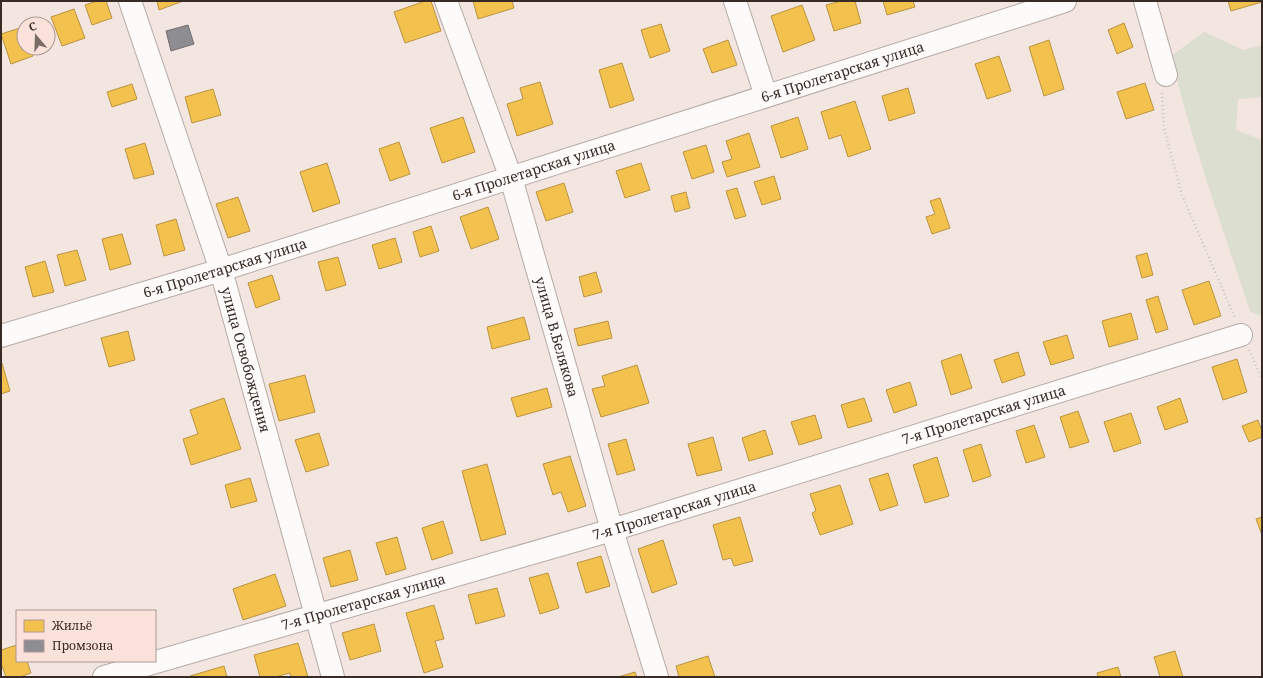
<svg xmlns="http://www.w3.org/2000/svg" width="1263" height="678" font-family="'Noto Serif',serif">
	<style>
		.green { fill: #dcded0 }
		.homes { fill: #f2c14e; stroke: #ba9441 }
		.industry { fill: #8d8d92; stroke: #746f71 }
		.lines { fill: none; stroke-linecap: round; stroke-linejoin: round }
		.minor-casing { stroke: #b6aaa5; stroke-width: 24 }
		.path { stroke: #ccc7c4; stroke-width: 2.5; stroke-dasharray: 1 3; stroke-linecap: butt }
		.minor { stroke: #fdfbfa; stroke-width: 22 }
		.labels { text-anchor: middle; stroke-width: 4; stroke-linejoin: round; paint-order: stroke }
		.street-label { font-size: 14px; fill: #382a24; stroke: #fae2da }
	</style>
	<rect width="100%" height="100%" fill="#f3e6e1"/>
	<!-- green -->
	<path class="green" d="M1204 32 1244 50 1262 45V97L1238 99 1236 130 1262 140V317L1250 311C1222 226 1192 143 1171 56Z"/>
	<!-- homes -->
	<path class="homes" d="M97 1H106L112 18 92 25 85 5Z
		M157 1H183L159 10Z
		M425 1H431L441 31 405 43 394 12Z
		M473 1H512L514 8 478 19Z
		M841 1H855L861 23 834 31 826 5Z
		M883 1H913L915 7 887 15Z
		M1228 1H1262V2L1231 11Z
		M802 5 815 40 783 52 771 16Z
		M74 9 85 38 62 46 51 17Z
		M1124 23 1133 47 1117 54 1108 30Z
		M661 24 670 51 650 58 641 30Z
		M23 27 24 48H31L33 56 11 64 1 34Z
		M728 40 737 65 712 73 703 49Z
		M1049 40 1064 89 1044 96 1029 47Z
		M999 56 1011 91 987 99 975 64Z
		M622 63 634 100 610 108 599 70Z
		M540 82 553 124 517 136 507 104 523 99 520 88Z
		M1145 83 1154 110 1126 119 1117 92Z
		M132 84 137 99 112 107 107 92Z
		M908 88 915 113 889 121 882 96Z
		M213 89 221 115 192 123 185 97Z
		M855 101 871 149 848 157 841 135 829 139 821 112Z
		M463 117 475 152 442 163 430 128Z
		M798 117 808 149 781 158 771 126Z
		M749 133 760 167 727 177 722 162 732 159 726 141Z
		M399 142 410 174 390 181 379 149Z
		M145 143 154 174 134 179 125 149Z
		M706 145 714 172 692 179 683 152Z
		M327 163 340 203 313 212 300 172Z
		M641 163 650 190 625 198 616 171Z
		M774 176 781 199 762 205 754 182Z
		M564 183 573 212 546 221 536 192Z
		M737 188 746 216 735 219 726 191Z
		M686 192 690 208 675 212 671 196Z
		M238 197 250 231 228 238 216 204Z
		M940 198 950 228 932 234 926 217 935 214 930 201Z
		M488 207 499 239 471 249 460 217Z
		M176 219 185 250 164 256 156 225Z
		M431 226 439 251 420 257 413 232Z
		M122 234 131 264 110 270 102 239Z
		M395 238 402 262 379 269 372 245Z
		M77 250 86 280 65 286 57 255Z
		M1147 253 1153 275 1142 278 1136 256Z
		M338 257 346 285 326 291 318 262Z
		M45 261 54 292 33 297 25 267Z
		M596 272 602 292 584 297 579 277Z
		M272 275 280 299 256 308 248 283Z
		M1209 281 1221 316 1194 325 1182 290Z
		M1158 296 1168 329 1156 333 1146 300Z
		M1131 313 1138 339 1109 347 1102 321Z
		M524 317 530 339 492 349 487 327Z
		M608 321 612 338 578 346 574 329Z
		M128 331 135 360 109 367 101 338Z
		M1067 335 1074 358 1051 365 1043 342Z
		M1018 352 1025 375 1002 383 994 360Z
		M961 354 972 388 951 395 941 361Z
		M1237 359 1247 392 1223 400 1212 367Z
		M2 363 10 391 1 394V364Z
		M637 365 649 403 601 417 592 389 605 386 602 376Z
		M305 375 315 412 279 421 269 384Z
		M910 382 917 405 894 413 886 390Z
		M547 388 552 407 517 417 511 398Z
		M224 398 241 449 191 465 183 439 198 434 190 410Z
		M864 398 872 421 848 428 841 405Z
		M1180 398 1188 422 1165 430 1157 407Z
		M1078 411 1089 442 1070 448 1060 417Z
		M1131 413 1141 443 1114 452 1104 422Z
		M815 415 822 438 799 445 791 422Z
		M1258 420 1262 431V437L1249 442 1242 426Z
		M1034 425 1045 457 1026 463 1016 431Z
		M765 430 773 454 749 461 742 438Z
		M319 433 329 465 306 472 295 440Z
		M713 437 722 470 697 476 688 444Z
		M626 439 635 470 617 475 608 444Z
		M981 444 991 476 973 482 963 450Z
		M570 456 586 506 568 512 561 492 553 495 543 464Z
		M937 457 949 496 925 503 913 465Z
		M487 464 506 534 481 541 462 471Z
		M888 473 898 505 880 511 869 479Z
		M250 478 257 501 231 508 225 485Z
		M840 485 853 524 820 535 812 513 816 511 810 494Z
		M740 517 753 561 734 566 731 558 723 560 713 525Z
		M1262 517V535L1256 519Z
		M443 521 453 553 432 560 422 528Z
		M397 537 406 569 386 575 376 543Z
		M663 540 677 584 652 593 638 549Z
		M350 550 358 580 331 587 323 558Z
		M601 556 610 586 586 593 577 563Z
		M548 573 559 608 540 614 529 578Z
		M275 574 286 606 243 620 233 589Z
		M497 588 505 616 476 624 468 595Z
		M434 605 444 639 435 641 443 667 424 673 406 613Z
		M374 624 381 651 350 660 342 633Z
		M298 643 308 677H291L290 673 275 677H260L254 655Z
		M17 645V661H27L31 673 20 677H6L1 663V650Z
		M1175 651 1183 677H1160L1154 657Z
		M708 656 715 677H679L676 666Z
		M224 666 227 677H190V676Z
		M1118 667 1121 677H1098L1097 673Z
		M635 672 637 677H618Z"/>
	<!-- industry -->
	<path class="industry" d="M188 25 194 44 171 51 166 31Z"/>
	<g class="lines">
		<defs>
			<g id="minor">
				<path id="s1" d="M130 1 221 270 333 677"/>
				<path id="s2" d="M446 1 511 178 612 530 657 677"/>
				<path d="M735 1 766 96"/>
				<path d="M1145 1 1166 75"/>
				<path id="s3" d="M1 336 221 270 1065 1"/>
				<path id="s4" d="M104 677 612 530 1241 335"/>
			</g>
		</defs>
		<!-- minor casing -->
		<use href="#minor" class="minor-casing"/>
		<!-- path -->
		<path class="path" d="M1162 93 1164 128 1182 195 1235 318
			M1249 350 1262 379"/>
		<!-- minor -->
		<use href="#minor" class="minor"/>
	</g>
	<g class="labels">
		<!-- street labels -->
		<g class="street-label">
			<text dy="5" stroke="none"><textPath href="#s3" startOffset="882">6-я Пролетарская улица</textPath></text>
			<text dy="5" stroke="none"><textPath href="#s3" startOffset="558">6-я Пролетарская улица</textPath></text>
			<text dy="5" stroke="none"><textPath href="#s3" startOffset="234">6-я Пролетарская улица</textPath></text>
			<text dy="5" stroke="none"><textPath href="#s2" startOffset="354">улица В.Белякова</textPath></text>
			<text dy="5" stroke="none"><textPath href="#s1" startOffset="377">улица Освобождения</textPath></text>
			<text dy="5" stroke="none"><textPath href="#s4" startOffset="918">7-я Пролетарская улица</textPath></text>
			<text dy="5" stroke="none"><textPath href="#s4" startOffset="594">7-я Пролетарская улица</textPath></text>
			<text dy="5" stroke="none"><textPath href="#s4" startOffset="270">7-я Пролетарская улица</textPath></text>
		</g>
	</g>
	<!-- border -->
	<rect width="1263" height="678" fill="none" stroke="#382a24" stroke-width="4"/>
	<!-- legend -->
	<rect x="16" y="610" width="140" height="52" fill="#fae2da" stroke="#ac9891"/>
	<rect x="24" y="620" width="20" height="12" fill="#f2c14e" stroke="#ac9891"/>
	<text x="52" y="630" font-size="12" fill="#382a24">Жильё</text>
	<rect x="24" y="640" width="20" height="12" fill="#8d8d92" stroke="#ac9891"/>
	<text x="52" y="650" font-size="12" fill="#382a24">Промзона</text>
	<!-- north arrow -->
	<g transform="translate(36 36) rotate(341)"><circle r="19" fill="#fae2da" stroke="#ac9891"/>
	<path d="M0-3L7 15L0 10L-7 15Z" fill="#796c66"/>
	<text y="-6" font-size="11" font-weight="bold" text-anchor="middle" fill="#382a24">С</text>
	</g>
</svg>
